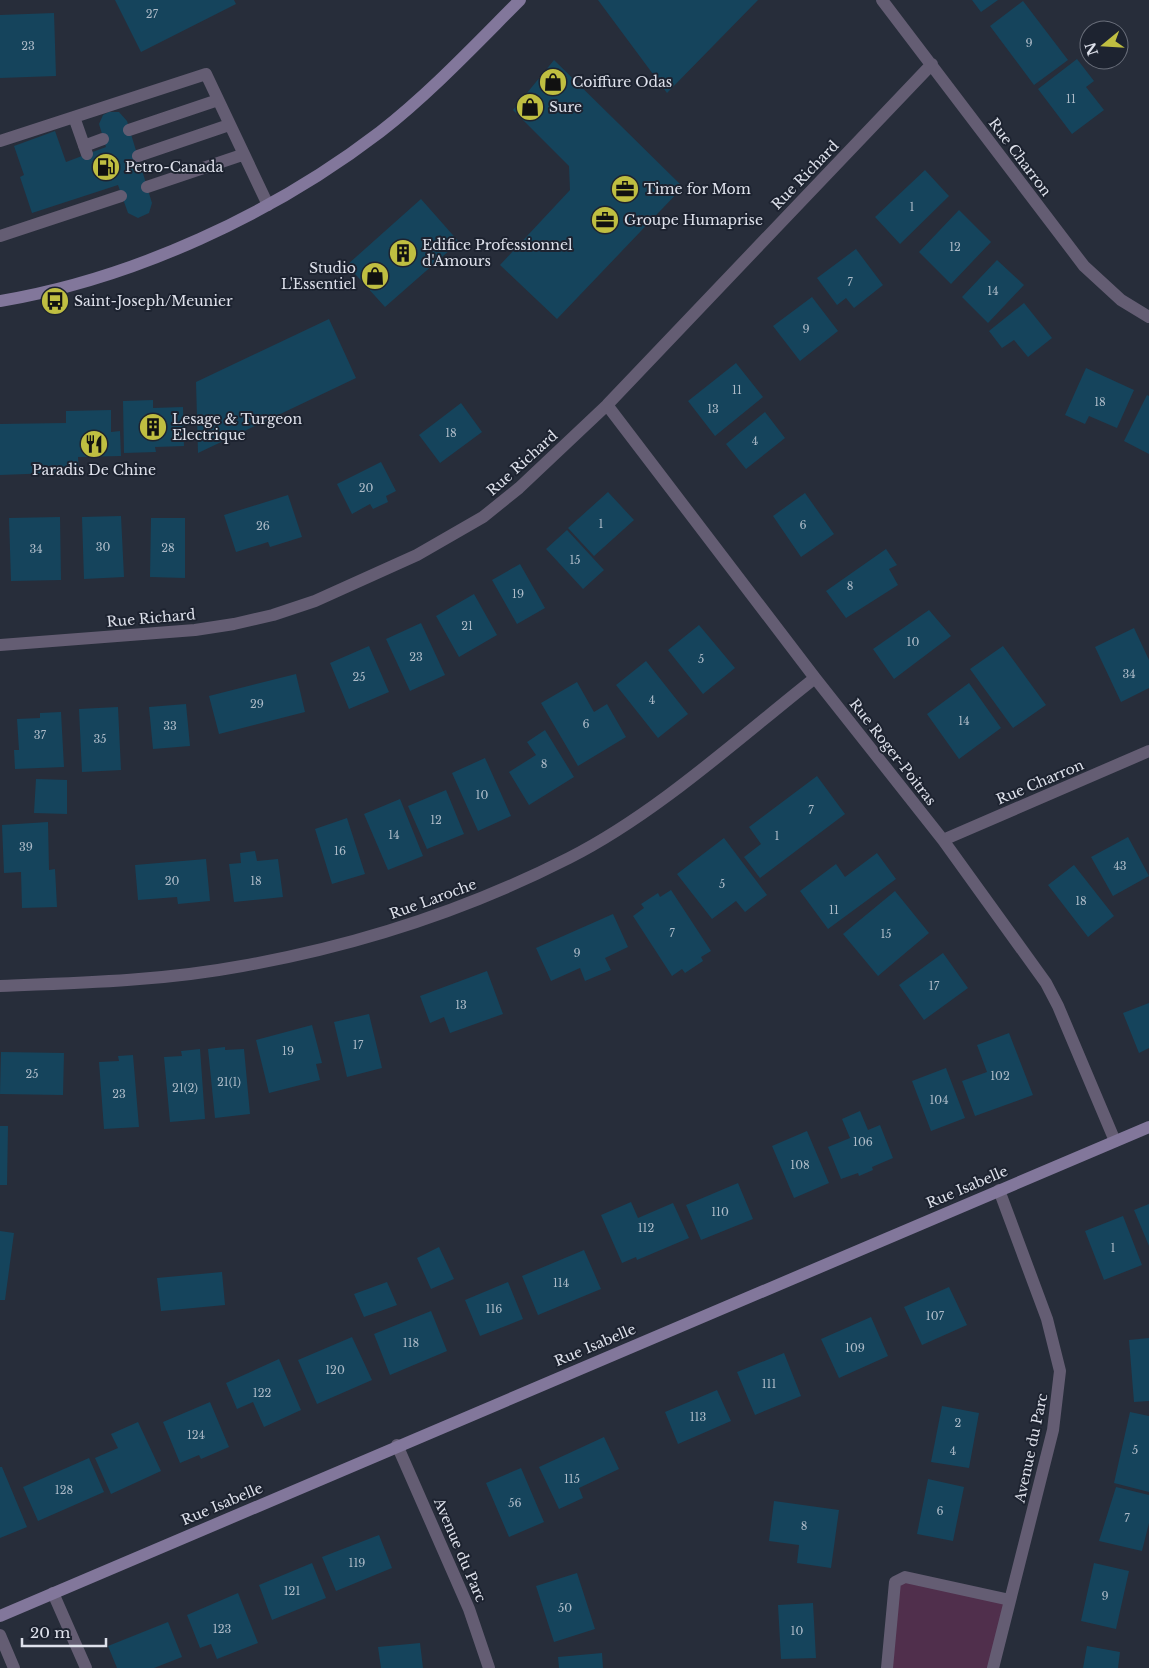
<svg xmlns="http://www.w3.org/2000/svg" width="1149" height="1668" font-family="'Libre Baskerville',serif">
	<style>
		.green { fill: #502f4c }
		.building { fill: #15445c }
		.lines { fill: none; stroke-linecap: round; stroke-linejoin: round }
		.lane { stroke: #645d73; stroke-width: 12 }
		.street { stroke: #645d73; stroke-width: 12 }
		.secondary { stroke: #82779b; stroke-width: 12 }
		.labels { text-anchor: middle; stroke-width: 4; stroke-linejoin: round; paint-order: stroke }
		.number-label { font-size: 11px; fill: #acbac7 }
		.poi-label { font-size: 14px; fill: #dee1eb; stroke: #1d2330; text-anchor: start }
		.street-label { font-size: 14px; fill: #dee1eb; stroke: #1d2330 }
	</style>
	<rect width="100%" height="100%" fill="#272d3a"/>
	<!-- green -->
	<path class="green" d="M905 1577 1010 1600 993 1668H887L895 1582Z"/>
	<!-- building -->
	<path class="building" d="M115 0H234L236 4 141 52Z
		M598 0H758L667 93Z
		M972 0H998L981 12Z
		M1023 1 1068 60 1034 85 990 26Z
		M54 13 56 76 0 78V15Z
		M1077 59 1094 81 1086 87 1104 110 1072 134 1038 89Z
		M554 60 683 187 557 319 500 265 570 190 569 166 513 110Z
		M109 112H119L127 121 152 203 149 213 138 218 128 213 118 185 32 213 20 177 24 175 14 146 55 131 66 162 106 147 99 124 103 115Z
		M925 170 949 196 900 244 875 217Z
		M421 199 459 242 385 307 347 265Z
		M959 210 991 242 951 284 919 252Z
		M856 249 883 285 854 308 846 298 837 305 817 278Z
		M997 260 1024 285 988 323 962 297Z
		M812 297 838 331 800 361 773 326Z
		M1024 303 1052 338 1028 357 1014 340 1002 348 989 331Z
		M329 319 356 378 198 453 196 382Z
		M736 363 763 397 715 436 688 401Z
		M1086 368 1134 390 1117 428 1089 416 1085 424 1065 415Z
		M1147 395 1149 396V454L1124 441Z
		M153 400V408L183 407 184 446 155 447 156 452 124 453 123 401Z
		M461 403 482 432 440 463 419 435Z
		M111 410V432L120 431 121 456 78 457 79 472 0 475V424L66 423V411Z
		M765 412 785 438 746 469 726 444Z
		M381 462 396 491 386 496 388 502 373 509 370 504 352 514 337 484Z
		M608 492 634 520 594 556 568 528Z
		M805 493 834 534 801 557 773 516Z
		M288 495 302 537 270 547 268 542 236 552 224 515Z
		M121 516 124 577 84 579 82 517Z
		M60 517 61 580 11 581 9 518Z
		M151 518H185V578L150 577Z
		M567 530 604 570 583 589 546 549Z
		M886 549 897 565 889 569 898 585 846 618 826 591Z
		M520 564 545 608 517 624 492 580Z
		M474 594 497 635 459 657 436 616Z
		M929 610 951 636 894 679 873 649Z
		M421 623 445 675 410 691 386 639Z
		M699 625 735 668 703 694 668 650Z
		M1134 628 1149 660V688L1121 702 1095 647Z
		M369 646 389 692 349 709 330 663Z
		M1003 646 1046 705 1013 728 970 669Z
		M646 661 688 714 658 738 616 685Z
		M296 674 305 712 219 734 209 696Z
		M577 682 594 712 607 704 626 737 578 766 541 703Z
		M969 683 1001 728 959 759 927 714Z
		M186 704 190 746 153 749 149 707Z
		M118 707 121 770 82 772 79 709Z
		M61 712 64 767 15 769 14 750H19L17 719 40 718V713Z
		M545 730 574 777 529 805 509 772 536 755 527 742Z
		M485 758 511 816 478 831 452 773Z
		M817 776 845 814 760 878 744 857 761 844 749 827Z
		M36 779 67 780V814L34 813Z
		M446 790 464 834 427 849 408 806Z
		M400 799 423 856 388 870 364 814Z
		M347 818 365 874 332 884 315 829Z
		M48 822 49 870 55 869 57 907 22 908 21 872 4 873 2 825Z
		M1128 837 1149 876 1113 896 1091 857Z
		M724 838 767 895 745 912 736 901 712 919 677 874Z
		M255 851 257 861 278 859 283 897 234 902 229 864 241 863 240 853Z
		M877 853 896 879 828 929 800 891 836 864 845 877Z
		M206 859 210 901 178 904 177 897 138 900 135 865Z
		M1074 865 1114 916 1088 937 1048 885Z
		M671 890 711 951 701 957 703 961 685 973 682 969 672 976 633 916 644 908 641 904 658 893 660 897Z
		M895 891 929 933 878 976 843 934Z
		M613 914 628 947 605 958 611 970 585 981 580 968 551 981 536 948Z
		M943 953 968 988 924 1020 899 985Z
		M487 971 503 1014 450 1033 444 1017 430 1023 420 996Z
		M1149 1003V1048L1139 1053 1123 1013Z
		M369 1014 382 1068 347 1077 334 1022Z
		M312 1025 322 1063 316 1064 320 1080 269 1093 256 1040Z
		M1009 1033 1033 1095 975 1116 962 1081 987 1072 977 1045Z
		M225 1047V1050L244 1049 250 1114 215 1118 208 1049Z
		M200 1049 205 1119 170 1122 164 1057 182 1056 181 1051Z
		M1 1052 64 1053 63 1095 0 1094Z
		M133 1055 139 1127 104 1129 99 1062 119 1061 118 1056Z
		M946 1068 965 1118 931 1131 912 1081Z
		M860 1111 868 1130 880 1125 893 1158 872 1167 873 1170 859 1176 858 1173 841 1179 828 1147 850 1138 842 1119Z
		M0 1126H8L7 1185H0Z
		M807 1131 829 1183 794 1198 772 1146Z
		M738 1183 753 1219 701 1240 686 1205Z
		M631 1202 638 1218 673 1203 689 1238 637 1260 636 1257 622 1263 601 1215Z
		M1149 1204V1246L1134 1210Z
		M1123 1216 1142 1265 1104 1280 1085 1231Z
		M0 1231 14 1233 5 1300H0Z
		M439 1247 454 1279 431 1289 417 1258Z
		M584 1250 601 1289 538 1315 522 1276Z
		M222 1272 225 1305 161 1311 157 1278Z
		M387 1282 397 1305 364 1317 354 1294Z
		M508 1282 523 1319 480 1336 465 1300Z
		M949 1287 967 1325 922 1345 904 1307Z
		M431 1311 447 1351 390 1375 374 1334Z
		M871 1317 888 1356 839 1378 821 1339Z
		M352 1337 372 1380 317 1404 298 1360Z
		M1149 1338V1401L1134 1402 1129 1340Z
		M784 1353 801 1396 755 1415 737 1372Z
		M279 1359 301 1410 264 1427 253 1402 237 1409 226 1383Z
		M717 1390 731 1421 678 1444 665 1412Z
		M210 1402 229 1447 201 1459 199 1455 180 1463 163 1422Z
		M942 1406 979 1413 969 1468 931 1462Z
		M1130 1412 1149 1416V1492L1114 1483Z
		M138 1422 161 1471 111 1494 95 1458 118 1448 111 1434Z
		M604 1437 619 1469 579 1488 583 1498 559 1509 539 1467Z
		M89 1458 104 1492 38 1521 23 1487Z
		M0 1467H2L27 1527 0 1538Z
		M521 1468 544 1522 509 1537 486 1483Z
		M928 1479 964 1487 953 1541 917 1534Z
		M1116 1487 1149 1495V1523L1142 1551 1099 1541Z
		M774 1501 839 1510 831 1568 797 1563 799 1545 769 1541Z
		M379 1535 392 1568 336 1591 322 1557Z
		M312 1563 326 1598 272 1620 259 1585Z
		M1094 1563 1129 1571 1116 1629 1081 1621Z
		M577 1573 595 1629 554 1642 536 1586Z
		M238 1593 258 1643 217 1659 211 1644 200 1648 187 1615Z
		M813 1603 816 1658 781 1659 778 1605Z
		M168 1622 182 1657 154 1668H117L108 1646Z
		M420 1643 423 1668H381L378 1647Z
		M1087 1646 1120 1652 1118 1668H1083Z
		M602 1653 603 1668H559L558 1657Z"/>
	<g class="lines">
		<!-- lane -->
		<path class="lane" d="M129 130 218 100
			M0 141 74 117
			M84 146 103 139
			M87 154 74 117 206 74 268 205
			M138 156 229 125
			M147 187 242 155
			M0 236 121 196"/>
		<!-- street -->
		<path class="street" d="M882 0 1084 266 1121 300 1149 317
			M607 405 815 678 943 840 1046 983 1058 1006 1115 1141
			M0 645 195 630 234 624 273 615 315 601 417 555 483 517 519 488 607 405 932 64
			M943 840 1149 751
			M0 986C80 983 162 981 242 966 355 946 467 910 569 858 656 814 739 738 815 678
			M397 1445 469 1609 489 1668
			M53 1593 86 1668
			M0 1635 14 1668
			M887 1668 895 1582 905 1577 1010 1600
			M993 1668 1053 1430 1060 1371 1047 1319 999 1190"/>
		<!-- secondary -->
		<path class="secondary" d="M0 301C133 279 273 214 380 132 430 93 475 45 520 0
			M0 1616 1149 1127"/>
	</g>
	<!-- icons -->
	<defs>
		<symbol id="shop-disc" viewBox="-11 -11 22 22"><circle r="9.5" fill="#bfbe41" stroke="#1d2330"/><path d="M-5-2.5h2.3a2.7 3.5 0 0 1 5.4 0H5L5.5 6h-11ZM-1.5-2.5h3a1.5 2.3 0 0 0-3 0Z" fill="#111"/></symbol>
		<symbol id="fuel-disc" viewBox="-11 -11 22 22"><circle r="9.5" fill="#bfbe41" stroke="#1d2330"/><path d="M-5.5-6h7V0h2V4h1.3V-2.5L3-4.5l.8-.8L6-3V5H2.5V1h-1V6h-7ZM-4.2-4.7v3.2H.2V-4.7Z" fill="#111"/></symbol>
		<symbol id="office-disc" viewBox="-11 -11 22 22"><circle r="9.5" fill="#bfbe41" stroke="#1d2330"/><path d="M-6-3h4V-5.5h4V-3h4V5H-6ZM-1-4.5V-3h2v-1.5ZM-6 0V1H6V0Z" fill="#111"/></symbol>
		<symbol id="building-disc" viewBox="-11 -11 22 22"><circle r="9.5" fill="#bfbe41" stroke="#1d2330"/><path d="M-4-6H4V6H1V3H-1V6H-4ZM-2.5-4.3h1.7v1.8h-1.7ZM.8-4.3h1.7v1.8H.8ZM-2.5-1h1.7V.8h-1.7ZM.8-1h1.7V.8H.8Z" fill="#111"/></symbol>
		<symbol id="bus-disc" viewBox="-11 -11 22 22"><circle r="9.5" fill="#bfbe41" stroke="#1d2330"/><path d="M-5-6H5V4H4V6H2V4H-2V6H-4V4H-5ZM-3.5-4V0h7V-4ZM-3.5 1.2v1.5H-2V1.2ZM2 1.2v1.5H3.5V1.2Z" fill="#111"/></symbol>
		<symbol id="restaurant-disc" viewBox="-11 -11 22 22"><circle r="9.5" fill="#bfbe41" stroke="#1d2330"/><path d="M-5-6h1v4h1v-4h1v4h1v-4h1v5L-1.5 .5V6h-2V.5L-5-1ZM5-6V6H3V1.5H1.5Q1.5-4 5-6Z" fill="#111"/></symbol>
	</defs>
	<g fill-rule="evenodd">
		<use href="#shop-disc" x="537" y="66" width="32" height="32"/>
		<use href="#shop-disc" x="514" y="91" width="32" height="32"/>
		<use href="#fuel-disc" x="90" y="151" width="32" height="32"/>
		<use href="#office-disc" x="609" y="173" width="32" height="32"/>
		<use href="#office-disc" x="589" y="204" width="32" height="32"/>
		<use href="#building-disc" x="387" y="237" width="32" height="32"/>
		<use href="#shop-disc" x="359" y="260" width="32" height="32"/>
		<use href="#bus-disc" x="39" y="285" width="32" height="32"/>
		<use href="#building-disc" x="137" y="411" width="32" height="32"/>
		<use href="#restaurant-disc" x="78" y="428" width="32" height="32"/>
	</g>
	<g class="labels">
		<!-- number labels -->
		<g class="number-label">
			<text x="152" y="18">27</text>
			<text x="1029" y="47">9</text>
			<text x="28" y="50">23</text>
			<text x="1071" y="103">11</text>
			<text x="912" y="211">1</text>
			<text x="955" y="251">12</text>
			<text x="850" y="286">7</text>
			<text x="993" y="295">14</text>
			<text x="806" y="333">9</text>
			<text x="737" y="394">11</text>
			<text x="1100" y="406">18</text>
			<text x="713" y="413">13</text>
			<text x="451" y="437">18</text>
			<text x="755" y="445">4</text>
			<text x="366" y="492">20</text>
			<text x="601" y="528">1</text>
			<text x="803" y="529">6</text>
			<text x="263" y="530">26</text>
			<text x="103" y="551">30</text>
			<text x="168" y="552">28</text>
			<text x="36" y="553">34</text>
			<text x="575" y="564">15</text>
			<text x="850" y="590">8</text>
			<text x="518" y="598">19</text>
			<text x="467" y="630">21</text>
			<text x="913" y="646">10</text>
			<text x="416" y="661">23</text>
			<text x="701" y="663">5</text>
			<text x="1129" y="678">34</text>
			<text x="359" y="681">25</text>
			<text x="652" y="704">4</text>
			<text x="257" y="708">29</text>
			<text x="964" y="725">14</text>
			<text x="586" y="728">6</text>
			<text x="170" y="730">33</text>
			<text x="40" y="739">37</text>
			<text x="100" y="743">35</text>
			<text x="544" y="768">8</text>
			<text x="482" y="799">10</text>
			<text x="811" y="814">7</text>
			<text x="436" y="824">12</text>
			<text x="394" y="839">14</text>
			<text x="777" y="840">1</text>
			<text x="26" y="851">39</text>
			<text x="340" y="855">16</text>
			<text x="1120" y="870">43</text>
			<text x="172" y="885">20</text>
			<text x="256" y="885">18</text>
			<text x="722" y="888">5</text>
			<text x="1081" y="905">18</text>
			<text x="834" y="914">11</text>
			<text x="672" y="937">7</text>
			<text x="886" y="938">15</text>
			<text x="577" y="957">9</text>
			<text x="934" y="990">17</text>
			<text x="461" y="1009">13</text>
			<text x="358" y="1049">17</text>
			<text x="288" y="1055">19</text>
			<text x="32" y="1078">25</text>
			<text x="1000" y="1080">102</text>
			<text x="229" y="1086">21(1)</text>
			<text x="185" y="1092">21(2)</text>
			<text x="119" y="1098">23</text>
			<text x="939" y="1104">104</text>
			<text x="863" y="1146">106</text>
			<text x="800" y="1169">108</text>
			<text x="720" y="1216">110</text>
			<text x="646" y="1232">112</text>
			<text x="1113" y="1252">1</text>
			<text x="561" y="1287">114</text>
			<text x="494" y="1313">116</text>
			<text x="935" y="1320">107</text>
			<text x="411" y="1347">118</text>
			<text x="855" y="1352">109</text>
			<text x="335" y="1374">120</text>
			<text x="769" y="1388">111</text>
			<text x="262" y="1397">122</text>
			<text x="698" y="1421">113</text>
			<text x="958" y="1427">2</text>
			<text x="196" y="1439">124</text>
			<text x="1135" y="1454">5</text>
			<text x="953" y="1455">4</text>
			<text x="572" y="1483">115</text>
			<text x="64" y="1494">128</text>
			<text x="515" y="1507">56</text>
			<text x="940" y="1515">6</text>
			<text x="1127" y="1522">7</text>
			<text x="804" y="1530">8</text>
			<text x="357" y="1567">119</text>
			<text x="292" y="1595">121</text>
			<text x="1105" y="1600">9</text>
			<text x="565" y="1612">50</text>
			<text x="222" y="1633">123</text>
			<text x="797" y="1635">10</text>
		</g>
		<!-- poi labels -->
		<g class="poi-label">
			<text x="572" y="87">Coiffure Odas</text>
			<text x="549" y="112">Sure</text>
			<text x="125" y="172">Petro-Canada</text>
			<text x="644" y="194">Time for Mom</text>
			<text x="624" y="225">Groupe Humaprise</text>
			<text x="422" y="250">Edifice Professionnel<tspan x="422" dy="16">d'Amours</tspan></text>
			<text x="356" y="273" text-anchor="end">Studio<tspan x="356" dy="16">L'Essentiel</tspan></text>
			<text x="74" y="306">Saint-Joseph/Meunier</text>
			<text x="172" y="424">Lesage &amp; Turgeon<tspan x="172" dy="16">Electrique</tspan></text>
			<text x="94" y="475" text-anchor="middle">Paradis De Chine</text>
		</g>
		<!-- street labels -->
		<g class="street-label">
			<text transform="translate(1020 157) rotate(53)" y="5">Rue Charron</text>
			<text transform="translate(805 175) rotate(-46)" y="5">Rue Richard</text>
			<text transform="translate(522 463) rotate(-42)" y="5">Rue Richard</text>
			<text transform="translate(151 618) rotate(-5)" y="5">Rue Richard</text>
			<text transform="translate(893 752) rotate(52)" y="5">Rue Roger-Poitras</text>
			<text transform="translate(1040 782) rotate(-23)" y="5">Rue Charron</text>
			<text transform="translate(433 899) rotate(-20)" y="5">Rue Laroche</text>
			<text transform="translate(967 1187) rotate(-23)" y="5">Rue Isabelle</text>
			<text transform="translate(595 1345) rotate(-23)" y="5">Rue Isabelle</text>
			<text transform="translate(1031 1448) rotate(-78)" y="5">Avenue du Parc</text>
			<text transform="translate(222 1504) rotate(-23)" y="5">Rue Isabelle</text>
			<text transform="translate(460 1550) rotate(67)" y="5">Avenue du Parc</text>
		</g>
	</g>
	<!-- north arrow -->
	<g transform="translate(1104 45) rotate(252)"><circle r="24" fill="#1d2330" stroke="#6a6f7b"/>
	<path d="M0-4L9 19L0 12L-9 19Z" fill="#bfbe41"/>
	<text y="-8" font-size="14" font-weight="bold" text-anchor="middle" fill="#dee1eb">N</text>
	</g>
	<!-- scale -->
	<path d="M22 1638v8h84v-8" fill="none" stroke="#dee1eb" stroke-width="2.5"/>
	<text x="30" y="1638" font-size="15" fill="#dee1eb" stroke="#1d2330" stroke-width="4" paint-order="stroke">20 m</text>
</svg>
